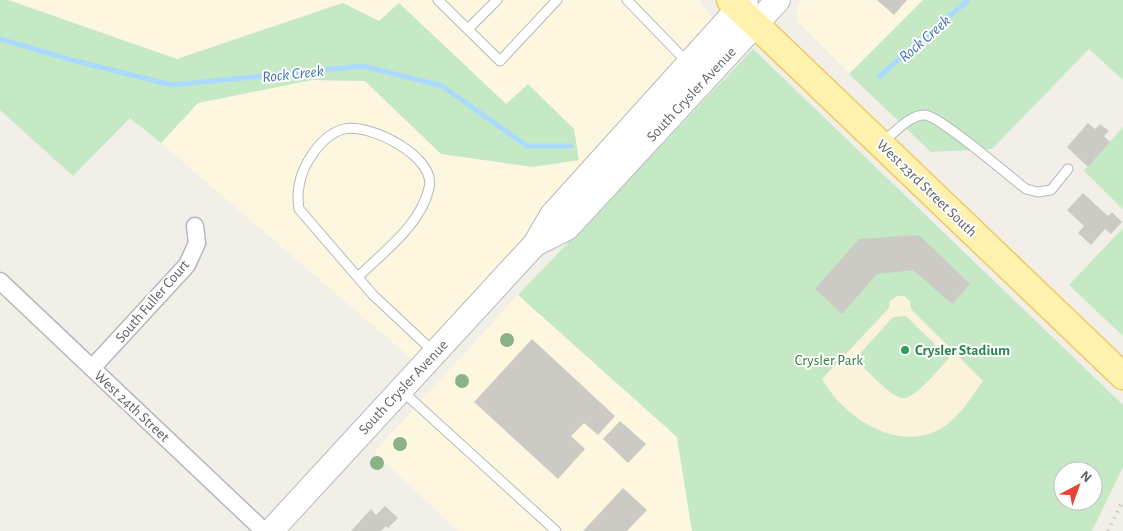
<svg xmlns="http://www.w3.org/2000/svg" width="1123" height="531" font-family="'Alegreya Sans',sans-serif">
	<style>
		.commercial { fill: #fef7e0 }
		.green { fill: #c5e8c5; fill-rule: evenodd }
		.sand { fill: #fbf3d9; fill-rule: evenodd }
		.lines { fill: none; stroke-linecap: round; stroke-linejoin: round }
		.stream { stroke: #aadaff; stroke-width: 5 }
		.building { fill: #cccac5 }
		.service-casing { stroke: #b5b8bc; stroke-width: 11 }
		.minor-casing { stroke: #b5b8bc; stroke-width: 19 }
		.secondary-casing { stroke: #b6babf; stroke-width: 26 }
		.primary-casing { stroke: #f2c960; stroke-width: 29 }
		.service { stroke: #fff; stroke-width: 9 }
		.minor { stroke: #fff; stroke-width: 16 }
		.secondary { stroke: #fff; stroke-width: 24 }
		.primary { stroke: #fff2af; stroke-width: 26 }
		.rail { stroke: #b6b7b8; stroke-width: 4; stroke-dasharray: 1 6; stroke-linecap: butt }
		.tree { fill: #89b387 }
		.leisure-dot { fill: #2e9e5b; stroke: #fff; stroke-width: 2 }
		.labels { text-anchor: middle; stroke-width: 4; stroke-linejoin: round; paint-order: stroke }
		.street-label { font-size: 15px; fill: #5f6368; stroke: #fff }
		.leisure-label { font-size: 15px; font-weight: bold; fill: #27864d; stroke: #fff; text-anchor: start }
		.park-label { font-size: 15px; fill: #348238; stroke: #fff }
		.water-label { font-size: 16px; font-style: italic; fill: #4174aa; stroke: #fff }
	</style>
	<rect width="100%" height="100%" fill="#f1efe8"/>
	<!-- commercial -->
	<path class="commercial" d="M8 0H699L712 19 711 30 413 360 161 143 197 103 312 80 365 81 441 154 574 129 528 84 507 104 399 3 379 21 342 3 177 59Z
		M802 0H923L849 74 797 21V7Z
		M518 295 677 437 692 531H458L374 452Z"/>
	<!-- green -->
	<path class="green" d="M0 0H8L177 59 343 3 379 21 399 3 506 104 528 84 574 129 579 160 533 167 441 154 365 81 312 80 198 103 161 143 130 118 73 176 0 110Z
		M923 0H1123V80L1089 49 992 149 931 152 849 74Z
		M753 49 1123 405V467L1092 531H692L677 437 518 295ZM1063 471H1093V501H1063Z
		M1123 127V209L1084 171Z
		M1123 228V336L1069 285Z"/>
	<!-- sand -->
	<path class="sand" d="M897 296H904L910 301 911 309 983 381C973 395 963 411 950 422 906 459 845 420 822 379L889 308 890 301ZM906 316 949 358C941 367 915 399 903 398 891 398 864 367 855 359L893 317Z"/>
	<g class="lines">
		<!-- stream -->
		<path class="stream" d="M0 39 72 60 172 85 363 66 442 86 527 146H571
			M880 76 968 0"/>
	</g>
	<!-- building -->
	<path class="building" d="M877 0H907L894 15Z
		M1088 123 1095 129 1100 124 1109 131 1104 136 1110 142 1088 167 1067 147Z
		M1083 193 1108 216 1112 212 1122 222 1111 234 1105 229 1091 245 1078 233 1084 226 1067 210Z
		M919 235 970 284 952 304 913 270 877 274 842 314 815 289 859 239Z
		M532 339 615 416 598 435 584 423 571 436 585 449 558 479 474 402Z
		M620 421 646 444 628 463 603 439Z
		M623 488 647 510 627 531H583Z
		M385 506 398 518 388 528 386 526 381 531H351L371 509 376 515Z"/>
	<g class="lines">
		<defs>
			<path id="service" d="M438 0 500 61 557 0
				M627 0 688 63
				M468 29 497 0
				M883 142C894 133 910 115 924 115 938 114 1010 177 1026 189L1038 192 1051 190 1068 169
				M358 277C383 252 421 225 429 188 437 157 370 123 344 129 328 133 318 145 310 158 300 173 296 192 299 209L373 295 435 353
				M401 390 556 531"/>
			<path id="minor" d="M0 281 264 531
				M92 368 187 265 197 243 195 226"/>
			<path id="secondary" d="M535 244 567 228 778 0
				M271 531 535 244 552 215 746 0"/>
			<path id="primary" d="M730 0 1123 376"/>
		</defs>
		<!-- service casing -->
		<use href="#service" class="service-casing"/>
		<!-- minor casing -->
		<use href="#minor" class="minor-casing"/>
		<!-- secondary casing -->
		<use href="#secondary" class="secondary-casing"/>
		<!-- primary casing -->
		<use href="#primary" class="primary-casing"/>
		<!-- service -->
		<use href="#service" class="service"/>
		<!-- minor -->
		<use href="#minor" class="minor"/>
		<!-- secondary -->
		<use href="#secondary" class="secondary"/>
		<!-- primary -->
		<use href="#primary" class="primary"/>
		<!-- rail -->
		<path class="rail" d="M1108 531 1123 500"/>
	</g>
	<!-- trees -->
	<g class="tree">
		<circle cx="507" cy="340" r="7"/>
		<circle cx="462" cy="381" r="7"/>
		<circle cx="400" cy="444" r="7"/>
		<circle cx="377" cy="463" r="7"/>
	</g>
	<!-- markers -->
	<circle class="leisure-dot" cx="905" cy="350" r="5"/>
	<g class="labels">
		<!-- street labels -->
		<g class="street-label">
			<text transform="translate(691 94) rotate(-47)" y="5">South Crysler Avenue</text>
			<text transform="translate(927 188) rotate(44)" y="5">West 23rd Street South</text>
			<text transform="translate(152 301) rotate(-49)" y="5">South Fuller Court</text>
			<text transform="translate(403 387) rotate(-47)" y="5">South Crysler Avenue</text>
			<text transform="translate(132 406) rotate(43)" y="5">West 24th Street</text>
		</g>
		<!-- leisure labels -->
		<g class="leisure-label">
			<text x="915" y="355">Crysler Stadium</text>
		</g>
		<!-- park labels -->
		<g class="park-label">
			<text x="829" y="365">Crysler Park</text>
		</g>
		<!-- water labels -->
		<g class="water-label">
			<text transform="translate(924 38) rotate(-41)" y="6">Rock Creek</text>
			<text transform="translate(293 73) rotate(-6)" y="6">Rock Creek</text>
		</g>
	</g>
	<!-- north arrow -->
	<g transform="translate(1078 486) rotate(41)"><circle r="24" fill="#ffffff" stroke="#bfc1c3"/>
	<path d="M0-4L9 19L0 12L-9 19Z" fill="#ea4335"/>
	<text y="-8" font-size="14" font-weight="bold" text-anchor="middle" fill="#5f6368">N</text>
	</g>
</svg>
